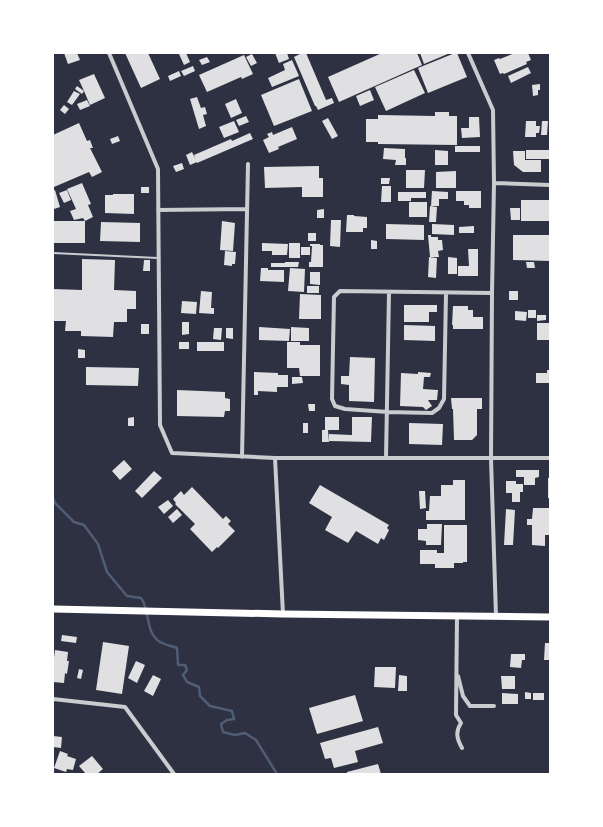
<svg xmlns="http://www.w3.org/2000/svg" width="603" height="827" font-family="'Exo 2',sans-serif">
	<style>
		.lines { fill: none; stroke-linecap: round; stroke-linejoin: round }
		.stream { stroke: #4f5d75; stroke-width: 2.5 }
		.building { fill: #e0e0e3 }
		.service { stroke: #caccd0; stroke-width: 2 }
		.minor { stroke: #caccd0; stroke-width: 4 }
		.primary { stroke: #fff; stroke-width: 7 }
	</style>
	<rect width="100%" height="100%" fill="#2d3142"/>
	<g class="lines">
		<!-- stream -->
		<path class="stream" d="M53 498 55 503 74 522 84 525 98 544 107 572 127 596 141 598C151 611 144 634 162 643 166 645 172 646 177 648L178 665H185L187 670 183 675 187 682 199 687 200 696 210 706 232 711 234 719 227 720 221 724 223 732 235 735 245 733 256 740 277 774"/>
	</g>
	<!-- building -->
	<path class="building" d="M64 53H77L80 60 68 64Z
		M125 53H148L160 79 141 88Z
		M181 53H186L190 62 184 65 179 54Z
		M275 53H287L289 59 279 63Z
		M302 53H306L326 100 332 98 334 103 318 110 316 106H315L294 57Z
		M382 53H417L422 65 339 102 328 77Z
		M420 53H450L424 64Z
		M455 53H457L467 77 428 93 418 68Z
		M515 53H528L531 60 526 62 527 64 504 74 503 73 500 74 494 60 499 58 500 59Z
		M252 54 257 63 251 66 246 57Z
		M244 55 253 74 242 79 241 77 207 92 199 75Z
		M207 57 210 62 202 65 199 60Z
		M292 60 299 76 272 87 268 78 285 70 283 64Z
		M193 66 195 71 184 76 181 71Z
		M528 67 531 73 511 83 508 76Z
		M414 70 425 93 386 111 375 87Z
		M179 71 181 76 170 81 168 76Z
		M94 74 105 98 90 105 84 91 82 94 75 89 77 86 84 91 79 80Z
		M299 79 312 111 274 126 261 95Z
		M540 84V90H538V95L533 96 532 85Z
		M370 90 374 100 360 106 356 96Z
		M74 91 80 94 72 105 67 102Z
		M197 97 201 108 205 107 207 114 203 115 206 126 199 129 190 99Z
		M236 99 242 113 231 118 225 104Z
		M87 100 90 106 80 110 77 104Z
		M64 105 69 109 65 114 60 110Z
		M435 112H449V116H457V145L378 144V142H366V119H378V115L435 116Z
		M246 116 249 122 239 126 236 120Z
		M469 117H479L480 137 462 138 461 128H469Z
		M328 118 338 136 332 139 322 121Z
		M234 121 239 132 224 138 219 127Z
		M526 121H536V126H540L539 133H536V137H525Z
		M542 121H548L547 135H541Z
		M79 123 87 141 90 140 93 148H90L102 172 92 177 89 172 54 187 53 185V135Z
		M292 127 297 139 278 147 279 149 269 153 263 140 269 137 267 134 272 132 273 135Z
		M250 133 253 139 197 163 194 155 231 139 232 141Z
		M118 136 120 141 112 144 110 139Z
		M455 146H480V152H455Z
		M384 148 405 149V158H406V165H395L396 160 383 159Z
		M435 150 448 151V165H435Z
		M526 150H550V159H526Z
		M513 151H525V160H541V172H523L514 165Z
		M192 152 197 162 190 165 186 155Z
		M182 163 184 169 176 172 173 166Z
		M319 166V178H323V197H302V187L265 188 264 167Z
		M406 170H425L424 188H406Z
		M456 171V188H436V172Z
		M381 178H390L389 184H381Z
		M82 183 91 204 88 205 93 217 85 221 83 218 74 220 70 211 76 209 67 189Z
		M382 186H391V202H381Z
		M141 187H149V193H141Z
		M55 190 60 207 54 209 53 191Z
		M67 190 71 200 64 203 59 193Z
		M432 191 448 192V199H439V206H431Z
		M456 191H481V208H469V205H464V201H456Z
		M398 192H426V198H411V201H398Z
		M113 194H134V214L105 213V195H113Z
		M521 200H550V221H521Z
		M409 202H427V217H409Z
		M430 206 437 207 436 222H429Z
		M510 208H520V220H511Z
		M324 209V218H317V210Z
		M347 215H354V216L367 217V228H363V232H346Z
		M331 220H341L340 247 330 246Z
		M53 221H85V243H53Z
		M222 221 235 223 233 251 220 250Z
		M101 222 140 223V242L100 241Z
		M386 224 424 225V240L386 239Z
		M432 224 454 225V235L432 234Z
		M474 226V233H459V227Z
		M308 233H316V241H308Z
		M428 235H431V237H438V240H442L443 250 438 251 439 257H430Z
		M513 235H550V261L513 260Z
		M371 240 377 241V249H371Z
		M262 243 288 244 287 255H272V251H262Z
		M289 243H300V258H289Z
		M310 244H320V245H323V267H309V262H311L312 246H310Z
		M301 247H310V255H301Z
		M468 249H478V276H458V266H469Z
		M225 251 236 252 235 264H232V266L224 265Z
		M429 257 437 258 436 278 428 277Z
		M448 257 457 258V274H448Z
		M82 259 115 260 114 290 136 291V309H127V322H114L113 337 81 336V331H65L66 321H53V289L82 290Z
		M144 260H150V271H143Z
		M285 262H299L298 267H271V263H285Z
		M526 262H534L535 268H527Z
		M261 268H268V270H284V282L260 281Z
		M290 268 305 269 304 292 288 291Z
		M310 272H320V285L310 284Z
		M307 286H319V293H307Z
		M201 291 212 292 211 308H214V314L199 313Z
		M509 291H518V300H509Z
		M300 294 321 295V319H299Z
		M182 301 197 302 196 314 181 313Z
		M404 305H437V312H429V322H404Z
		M453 306H468V310H473V317H483V329H453V325H452Z
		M528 310H536V318H528Z
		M515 311 527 312 526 321 515 320Z
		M537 315H546V320L537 321Z
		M182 322H189V334L182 335Z
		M537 323H550V340H537Z
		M141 324H149V334H141Z
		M404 325 435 326V341L404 340Z
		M259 327 290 329 289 341 259 340Z
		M291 327 309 328V341H291Z
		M214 328H222L221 340 213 339Z
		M226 328H233V339L226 338Z
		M179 342H189V349H179Z
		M197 342H224V351H197Z
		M287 342H300V345H320V376H300L299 368H287Z
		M78 349 85 350V358H78Z
		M350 357 375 358 374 402 349 401V385L341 384V376H349Z
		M86 367 139 368 138 386 86 385Z
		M547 370H550V383H536V373H547Z
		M254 372 278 373V375H288V387H277V392L258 391V395H254Z
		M418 372 431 373 430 377H424L423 389 438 390 437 400H428L432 406 426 410 423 407 400 406 401 373 418 374Z
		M292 377H302L303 383 292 384Z
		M177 390 225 392V398L230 399V411H225L224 417 177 416Z
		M451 398H482V409H477V435L472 440H454L453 409H452Z
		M308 404H315V411H309Z
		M134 417V426H128V418Z
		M325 417H339V430H328L329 442H322V430H325Z
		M352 417H372L371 442 329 441V434L352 435Z
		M303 423H308V433H303Z
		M409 423 443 424 442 445 409 444Z
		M124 460 132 469 120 480 112 471Z
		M516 470H539V477L535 478V485H524V477H516Z
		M154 471 162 478 142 498 135 491Z
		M548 478H550V498H548Z
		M453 480H465V520H426V511H429L430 496H441V485H453Z
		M506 481H516V484H523V492H520V502H512V493H506Z
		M320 485 389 525 387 528 389 530 384 540 381 538 378 544 356 531 348 543 325 530 332 517 309 503Z
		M192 487 223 519 226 516 231 521 228 524 235 531 218 548 217 547 212 552 190 529 195 524 175 504 176 503 173 499 181 491 184 495Z
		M419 491H425L426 508 420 509Z
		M168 500 173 506 164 514 158 507Z
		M533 508H550V535H545V546L532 545V525H527V519H532Z
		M177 509 182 515 173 523 168 517Z
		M506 509 515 510 513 545H504Z
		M427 524H442L441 545H426V541L418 540V529H427Z
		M444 525H467V562H463V563H454V568H435V564H420V550H437V553H444Z
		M62 635 77 637 76 643 61 641Z
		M103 642 129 646 122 694 96 690Z
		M545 643H550V660H544Z
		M55 650 68 652 67 661H69L67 674 65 673 64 683 53 682V665Z
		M511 654H525V660H522L521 668 510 667Z
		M136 661 145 665 137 683 128 678Z
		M375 667H396L395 688 374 687Z
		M79 669 83 670 81 679 77 678Z
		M153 675 161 679 153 696 144 691Z
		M399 675 407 676V691H398Z
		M501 676H515V689H502Z
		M525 692 531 693V699H525Z
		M502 693 518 694V704H502Z
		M533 693H544V700H533Z
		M355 695 363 721 317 734 309 708Z
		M378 727 383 743 355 751 358 762 334 768 331 758 325 759 320 743Z
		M53 736 62 737 61 748 53 747Z
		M60 751 68 754 67 756 76 759 73 770 67 769 66 772 54 768Z
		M92 756 103 769 97 774H86L79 766Z
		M378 764 381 774H347V772Z"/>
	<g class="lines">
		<!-- service -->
		<path class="service" d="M53 253 158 258"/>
		<!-- minor -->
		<path class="minor" d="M109 53 158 169 160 425 172 453 275 458 283 614
			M468 53 493 110 494 183 492 293 491 459 496 616
			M494 183 550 185
			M158 210 247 209
			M446 294 444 399 439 408 432 413 388 412 345 409 335 406 332 399 334 297 340 291 492 293
			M242 457 248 164
			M275 458H550
			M386 458 389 292
			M457 616 456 715 461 723C455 732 457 739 462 748
			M458 676 463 696 470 706H494
			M53 699 125 707 174 774"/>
		<!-- primary -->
		<path class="primary" d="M53 609 283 614 550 617"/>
	</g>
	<!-- border -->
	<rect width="603" height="827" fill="none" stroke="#ffffff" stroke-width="108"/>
</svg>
